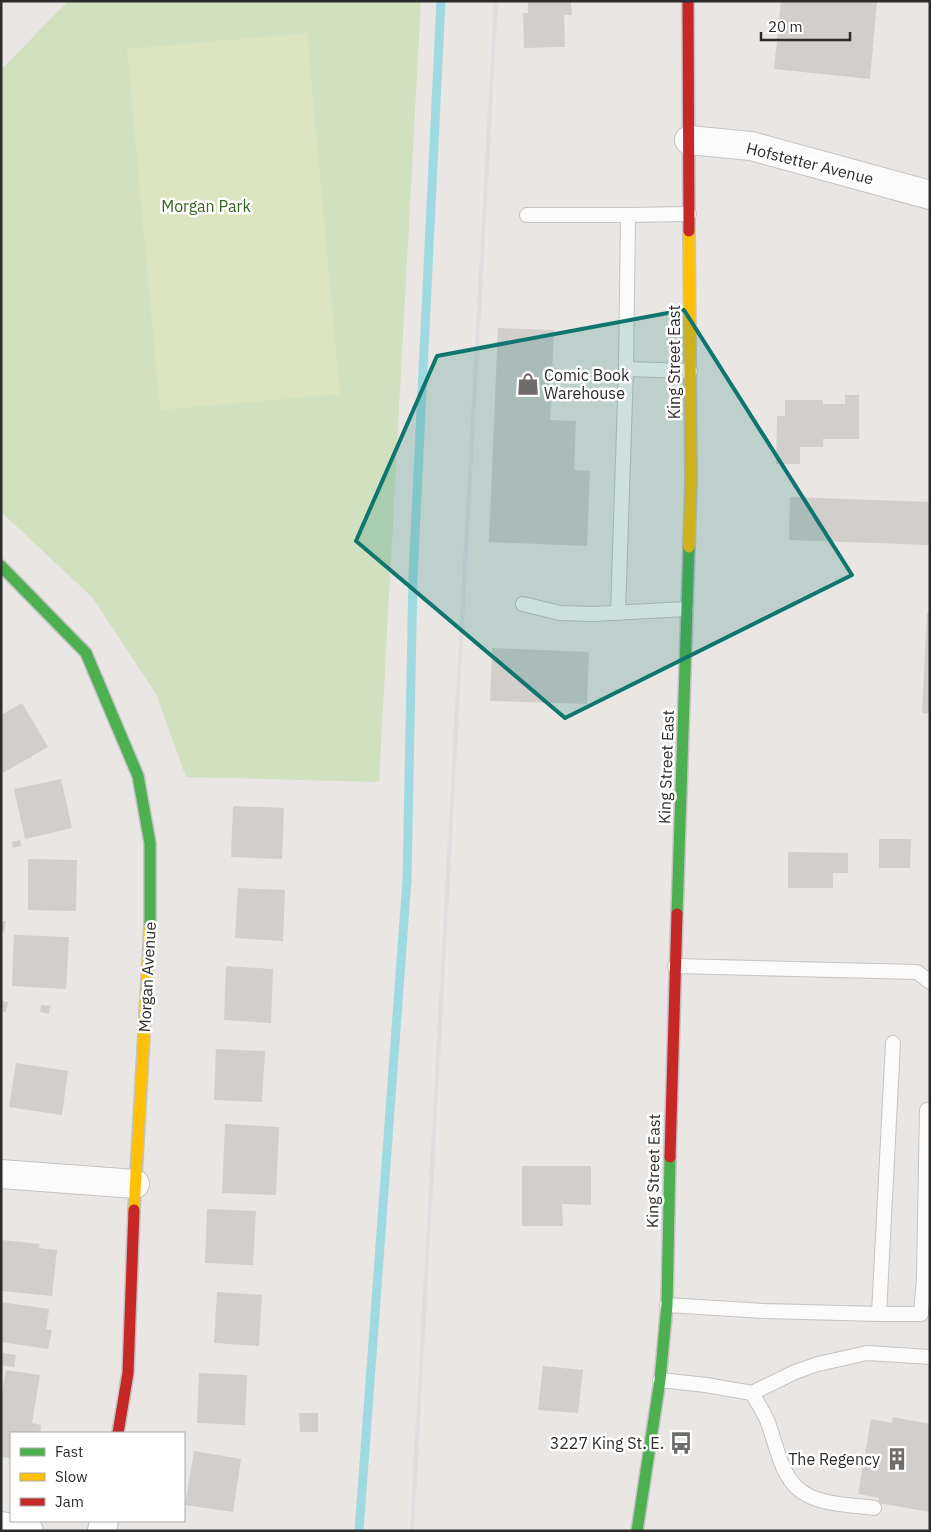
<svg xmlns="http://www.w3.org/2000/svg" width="931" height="1532" font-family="'IBM Plex Sans',sans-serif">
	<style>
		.green { fill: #d1e1c0 }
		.pitch { fill: #dbe4be }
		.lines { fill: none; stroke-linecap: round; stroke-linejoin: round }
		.stream { stroke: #9fdae3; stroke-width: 9 }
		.building { fill: #d1cecc }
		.lane-casing { stroke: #c4c3c3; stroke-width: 16 }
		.street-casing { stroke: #c4c3c3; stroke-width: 30 }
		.fast-casing { stroke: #c4c3c3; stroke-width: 14 }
		.slow-casing { stroke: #c4c3c3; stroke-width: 14 }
		.jam-casing { stroke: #c4c3c3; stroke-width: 14 }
		.lane { stroke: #fcfbfb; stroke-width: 14 }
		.street { stroke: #fcfbfb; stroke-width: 28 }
		.fast { stroke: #4caf50; stroke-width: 11 }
		.slow { stroke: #ffc107; stroke-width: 11 }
		.jam { stroke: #c62828; stroke-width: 11 }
		.rail { stroke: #dedee0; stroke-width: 4 }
		.marked { fill: #0f766e; fill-opacity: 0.2; stroke: #0f766e; stroke-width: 4; stroke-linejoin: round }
		.labels { text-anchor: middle; stroke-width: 5; stroke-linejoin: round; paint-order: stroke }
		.street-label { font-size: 16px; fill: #2c2c2c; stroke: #fff }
		.park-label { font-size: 16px; fill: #386323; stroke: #fff }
		.poi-label { font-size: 16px; fill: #2c2c2c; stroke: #fff; text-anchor: end }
	</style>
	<rect width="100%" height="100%" fill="#e9e6e3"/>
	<!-- green -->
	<path class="green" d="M68 1H421L379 782 186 777 156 694 92 597 1 512V70Z"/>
	<!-- pitch -->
	<path class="pitch" d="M307 33 340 394 160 410 127 49Z"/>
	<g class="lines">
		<!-- stream -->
		<path class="stream" d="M359 1531 407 880 413 576 441 1"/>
	</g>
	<!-- building -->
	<path class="building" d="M528 1H571L572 15H564L565 47 524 48 523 13H528Z
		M781 1H877L870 79 774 69Z
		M498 328 554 330 550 420 576 421 574 470 590 471 587 546 489 542Z
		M845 395H859V439H823V447H800V464H776L777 416H785V400H823V404H845Z
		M790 497 930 502V545L789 540Z
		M927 613H930V714L922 713Z
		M492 648 589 652 587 704 490 701Z
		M22 703 48 747 1 774V715Z
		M61 779 72 828 25 839 14 789Z
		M233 806 284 808 282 859 231 857Z
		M879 839H911L910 868H879Z
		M20 840 21 846 13 848 12 842Z
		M788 852 848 853V873H833V888H788Z
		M28 859 77 860 76 911 28 910Z
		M238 888 285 890 283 941 235 938Z
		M1 921H6L4 932H1Z
		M14 935 69 937 66 989 12 986Z
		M226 966 273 969 271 1023 224 1020Z
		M1 1001 8 1002 6 1012H1Z
		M41 1005 50 1006 49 1014 40 1012Z
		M216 1049 265 1051 262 1102 214 1100Z
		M16 1063 68 1071 62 1115 9 1107Z
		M225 1124 279 1127 276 1195 222 1193Z
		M522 1166H591V1205L562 1204 563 1226H522Z
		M207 1209 256 1211 253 1265 205 1263Z
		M2 1240 40 1244 39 1248 57 1250 52 1296 1 1291Z
		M217 1292 262 1295 259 1346 214 1343Z
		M1 1302 49 1309 46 1329 52 1330 48 1349 1 1342Z
		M3 1353 16 1355 14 1367 1 1365Z
		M543 1366 583 1370 578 1413 538 1410Z
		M6 1370 40 1375 32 1423 41 1425 40 1433H11V1458L1 1457V1398Z
		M199 1373 247 1375 245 1425 197 1423Z
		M299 1413H318V1432H300Z
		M893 1417 930 1424V1512L878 1503 879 1498 858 1494 871 1419 892 1423Z
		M194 1451 241 1459 233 1512 185 1505Z"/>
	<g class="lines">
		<defs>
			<path id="lane" d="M527 215H628L626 369 618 612
				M628 215 689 214
				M626 369 690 371
				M523 604 560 613 593 614 686 609
				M675 966 917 972 930 982
				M667 1305 765 1311 879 1314 893 1043
				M879 1314H921L924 1277 927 1110
				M660 1380 706 1385 752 1393 795 1372 818 1364 867 1353 930 1357
				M752 1393C757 1402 763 1411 767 1420 778 1447 780 1482 809 1496 828 1505 853 1505 874 1508"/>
			<path id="street" d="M689 140 751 146 930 195
				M1 1174 135 1184
				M1 1526 29 1531
				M102 1531 104 1521"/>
			<path id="fast" d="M1 566 86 653 138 776 150 843V928
				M677 914 689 547
				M637 1531 660 1380 667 1305 670 1157"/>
			<path id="slow" d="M689 547 691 480 689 231
				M134 1210 150 928"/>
			<path id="jam" d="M688 1 689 231
				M670 1157 677 914
				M118 1433 128 1373 134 1210"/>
		</defs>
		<!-- lane casing -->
		<use href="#lane" class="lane-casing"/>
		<!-- street casing -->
		<use href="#street" class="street-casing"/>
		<!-- fast casing -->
		<use href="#fast" class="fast-casing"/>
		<!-- slow casing -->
		<use href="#slow" class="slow-casing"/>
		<!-- jam casing -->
		<use href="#jam" class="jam-casing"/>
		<!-- lane -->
		<use href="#lane" class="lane"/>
		<!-- street -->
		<use href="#street" class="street"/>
		<!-- fast -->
		<use href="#fast" class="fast"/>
		<!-- slow -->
		<use href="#slow" class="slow"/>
		<!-- jam -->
		<use href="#jam" class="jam"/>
		<!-- rail -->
		<path class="rail" d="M412 1531 496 1"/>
	</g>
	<!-- marked area -->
	<path class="marked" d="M684 310 852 575 565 718 356 541 437 356Z"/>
	<!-- icons -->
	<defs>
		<symbol id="shop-bare" viewBox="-9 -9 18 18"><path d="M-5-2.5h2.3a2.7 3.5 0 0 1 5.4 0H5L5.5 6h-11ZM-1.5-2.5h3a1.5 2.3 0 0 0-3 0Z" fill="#6e6d6c" stroke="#fff" stroke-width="2.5" paint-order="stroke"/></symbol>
		<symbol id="bus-bare" viewBox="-9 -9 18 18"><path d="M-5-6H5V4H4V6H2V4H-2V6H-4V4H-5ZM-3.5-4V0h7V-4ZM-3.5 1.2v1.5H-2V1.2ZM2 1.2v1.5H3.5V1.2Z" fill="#6e6d6c" stroke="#fff" stroke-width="2.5" paint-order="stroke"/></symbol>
		<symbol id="building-bare" viewBox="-9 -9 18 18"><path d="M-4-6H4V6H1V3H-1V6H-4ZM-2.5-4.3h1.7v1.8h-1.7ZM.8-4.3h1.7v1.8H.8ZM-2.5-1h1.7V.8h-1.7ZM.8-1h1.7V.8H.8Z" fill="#6e6d6c" stroke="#fff" stroke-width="2.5" paint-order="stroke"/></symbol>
	</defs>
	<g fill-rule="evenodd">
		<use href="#shop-bare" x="512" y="368" width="32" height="32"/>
		<use href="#bus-bare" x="665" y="1427" width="32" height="32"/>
		<use href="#building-bare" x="881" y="1443" width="32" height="32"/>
	</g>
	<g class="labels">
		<!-- street labels -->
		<g class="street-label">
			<text transform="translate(810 163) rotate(14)" y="6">Hofstetter Avenue</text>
			<text transform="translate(674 362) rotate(-90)" y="6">King Street East</text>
			<text transform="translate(666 767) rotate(-88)" y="6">King Street East</text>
			<text transform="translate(147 977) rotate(-87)" y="6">Morgan Avenue</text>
			<text transform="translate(653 1171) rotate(-89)" y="6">King Street East</text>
		</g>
		<!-- park labels -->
		<g class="park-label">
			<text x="206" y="212">Morgan Park</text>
		</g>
		<!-- poi labels -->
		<g class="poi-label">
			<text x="544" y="381" text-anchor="start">Comic Book<tspan x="544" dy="18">Warehouse</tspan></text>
			<text x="664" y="1449">3227 King St. E.</text>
			<text x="880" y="1465">The Regency</text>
		</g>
	</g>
	<!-- border -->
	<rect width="931" height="1532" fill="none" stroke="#2c2c2c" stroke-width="5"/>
	<!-- legend -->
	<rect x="10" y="1432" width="175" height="90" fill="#ffffff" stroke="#ababab"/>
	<rect x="20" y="1448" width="25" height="8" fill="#4caf50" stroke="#ababab"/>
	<text x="55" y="1457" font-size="15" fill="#2c2c2c">Fast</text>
	<rect x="20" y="1473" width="25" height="8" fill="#ffc107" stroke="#ababab"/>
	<text x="55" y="1482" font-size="15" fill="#2c2c2c">Slow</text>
	<rect x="20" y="1498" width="25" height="8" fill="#c62828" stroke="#ababab"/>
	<text x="55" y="1507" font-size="15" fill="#2c2c2c">Jam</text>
	<!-- scale -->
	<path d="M761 32v8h89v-8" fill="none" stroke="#2c2c2c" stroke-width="2.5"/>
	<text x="768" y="32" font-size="15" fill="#2c2c2c" stroke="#ffffff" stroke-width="4" paint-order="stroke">20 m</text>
</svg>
